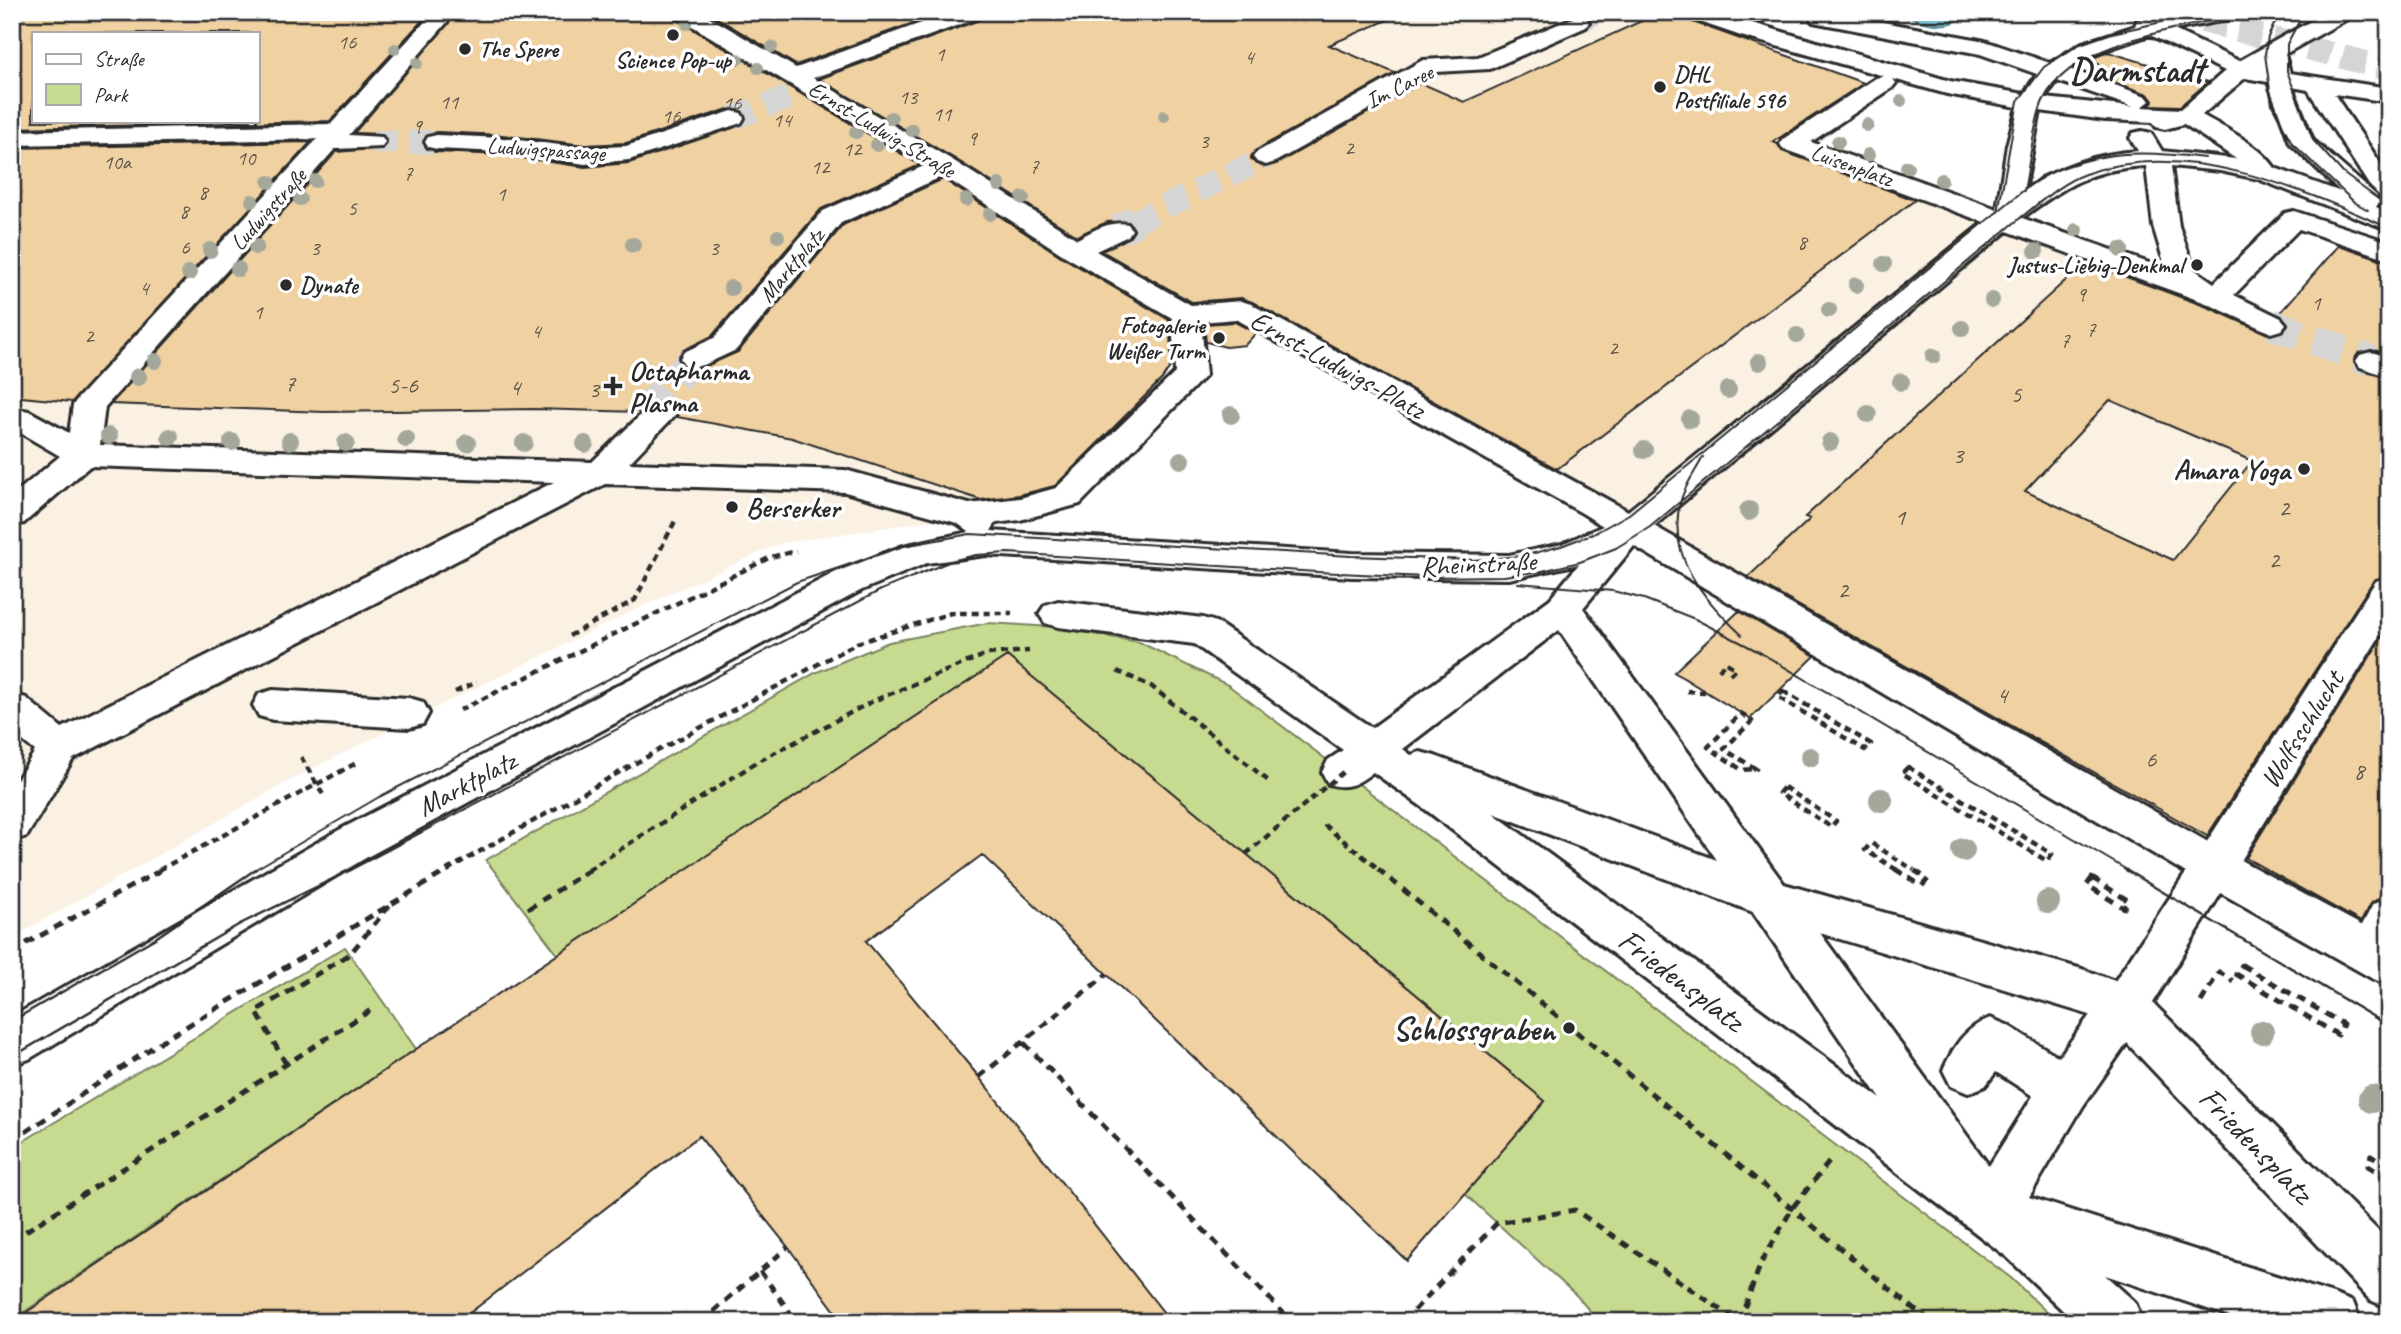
<svg xmlns="http://www.w3.org/2000/svg" width="2401" height="1334" font-family="Caveat,sans-serif">
	<style>
		.built { fill: #faf1e3; fill-rule: evenodd }
		.green { fill: #c7db90; stroke: #79835e; stroke-width: 2 }
		.water { fill: #7bc9d9; stroke: #5b8a93; stroke-width: 2 }
		.building { fill: #efd1a2; stroke: #2b2b2b; stroke-width: 2; fill-rule: evenodd }
		.lines { fill: none; stroke-linecap: round; stroke-linejoin: round }
		.street-tunnel-far1 { stroke: #d5d5d5; stroke-width: 24; stroke-dasharray: 24 12; stroke-linecap: butt }
		.street-tunnel { stroke: #d5d5d5; stroke-width: 31; stroke-dasharray: 31 15; stroke-linecap: butt }
		.primary-tunnel { stroke: #d5d5d5; stroke-width: 24; stroke-dasharray: 24 12; stroke-linecap: butt }
		.lane-casing { stroke: #2b2b2b; stroke-width: 6 }
		.street-casing { stroke: #2b2b2b; stroke-width: 6 }
		.path-far1 { stroke: #2b2b2b; stroke-width: 4.5; stroke-dasharray: 7 5; stroke-linecap: butt }
		.path { stroke: #2b2b2b; stroke-width: 5; stroke-dasharray: 9 7; stroke-linecap: butt }
		.lane { fill: #fff; fill-rule: evenodd }
		.street { fill: #fff; fill-rule: evenodd }
		.tram-far1 { stroke: #2b2b2b; stroke-width: 2 }
		.tram { stroke: #2b2b2b; stroke-width: 2.5 }
		.path-bridge { stroke: #2b2b2b; stroke-width: 4.5; stroke-dasharray: 7 5; stroke-linecap: butt }
		.tree { fill: #a4a89b }
		.poi-dot { fill: #2b2b2b; stroke: #fff; stroke-width: 2.5 }
		.labels { text-anchor: middle; stroke-width: 7; stroke-linejoin: round; paint-order: stroke }
		.far-number-label { font-size: 21px; fill: #5c5449 }
		.far-poi-label { font-size: 23px; font-weight: bold; fill: #2b2b2b; stroke: #fff; text-anchor: start }
		.far-street-label { font-size: 23px; fill: #2b2b2b; stroke: #fff }
		.number-label { font-size: 24px; fill: #5c5449 }
		.street-label { font-size: 28px; fill: #2b2b2b; stroke: #fff }
		.poi-label { font-size: 28px; font-weight: bold; fill: #2b2b2b; stroke: #fff; text-anchor: start }
		.near-street-label { font-size: 33px; fill: #2b2b2b; stroke: #fff }
		.near-poi-label { font-size: 33px; font-weight: bold; fill: #2b2b2b; stroke: #fff; text-anchor: end }
		.far-town-label { font-size: 35px; font-weight: bold; fill: #2b2b2b; stroke: #fff }
	</style>
	<rect width="100%" height="100%" fill="#fff"/>
	<filter id="ink" filterUnits="userSpaceOnUse"><feTurbulence type="fractalNoise" baseFrequency=".0143" numOctaves="2"/><feDisplacementMap in="SourceGraphic" scale="14" xChannelSelector="R" yChannelSelector="G"/><feConvolveMatrix kernelMatrix="1 2 1 2 8 2 1 2 1" color-interpolation-filters="sRGB"/></filter>
	<g filter="url(#ink)">
		<!-- built -->
		<path class="built" d="M12 12H1782L1737 38 1865 84 1774 143 2267 329 2339 245 2389 262V976L1530 463 1226 291 1151 337 1169 368 1162 379 1056 486 1038 498 998 506 980 500 969 515 781 543 645 605 307 771 12 938ZM33 33H257V121H33Z"/>
		<!-- green -->
		<path class="green" d="M988 623 1053 627 1139 642 1228 685 2011 1278 2057 1322H1599L1577 1296 1465 1194 1545 1101 1007 656 558 955 486 860 815 673 889 642Z
			M345 947 416 1049 12 1320V1148Z"/>
		<!-- water -->
		<path class="water" d="M1902 12H1960L1962 16C1951 32 1916 22 1902 12Z"/>
		<!-- building -->
		<path class="building" d="M12 12H430L330 121 12 128ZM33 33H257V121H33Z
			M458 12H673L676 19 920 165 821 209 712 336 682 351 678 359 683 367 696 370 738 352 843 225 943 179 1064 258 1169 320 1172 364 1162 379 1055 486 1019 495 981 500 792 438 677 417 678 412 673 405 661 401 648 404 640 412 534 409 324 412 111 404 336 152 384 148 387 141 382 134 354 133ZM731 108 743 112 746 119 742 125 629 163 585 167 502 155 436 152 427 150 423 143 426 136 437 132 502 135 585 145 626 143Z
			M707 12H944L796 65Z
			M985 12H1406L1329 45 1395 73 1256 150 1251 159 1256 164 1265 167 1276 164 1421 83 1464 102 1661 12H1681L1684 19 1864 83 1773 142 1778 144 1782 151 1915 200 1557 469 1252 302 1241 298 1192 302 1102 251 1130 237 1134 229 1128 221 1107 222 1077 236 955 159 819 79 982 19Z
			M1725 12H1782L1762 23Z
			M2108 52 2208 82 2180 106 2149 105 2153 101 2148 94 2116 83 2093 58Z
			M311 142 72 402 12 396V148Z
			M2339 245 2389 262V354L2370 349 2359 352 2354 360 2359 369 2389 379V575L2374 580 2207 836 1748 577 1810 519 1805 517 2086 262 2210 308 2272 336 2282 333 2288 326 2279 314ZM2110 400 2252 461 2173 560 2025 491Z
			M1235 322 1256 333 1245 345 1226 347 1206 342 1204 324Z
			M1739 611 1815 656 1750 719 1674 672Z
			M2389 626V879L2378 899 2371 903 2361 922 2246 858Z
			M1007 656 1545 1101 1407 1261 982 855 866 941 979 1077 1171 1322H843L788 1247 699 1136 458 1322H12L465 1016Z"/>
		<g class="lines">
			<!-- street-tunnel-far1 -->
			<path class="street-tunnel-far1" d="M1578 22 1597 12
				M732 118 790 97
				M373 142H437
				M1132 223 1266 157"/>
			<!-- street-tunnel -->
			<path class="street-tunnel" d="M1118 230 1136 221
				M2271 324 2371 361
				M644 412 695 358"/>
			<!-- primary-tunnel -->
			<path class="primary-tunnel" d="M2168 12 2389 69"/>
			<defs>
				<path id="lane" d="M2371 352 2389 357V377L2360 367 2356 361 2360 355Z
					M2389 577V621L2229 880 2214 885 2199 880 2192 867 2199 854 2376 581Z
					M2389 898V964L2386 968 2370 974 2354 968 2347 954 2373 904Z"/>
				<path id="street" d="M434 12H456L349 135 382 137 385 142 382 147 335 149 105 407 100 445 592 462 649 407 660 404 671 407 676 414 629 463 845 470 969 504 1020 498 1056 488 1175 373 1172 318 1065 256 943 176 841 223 736 350 706 364 695 367 684 364 680 358 684 352 714 338 823 211 926 165 677 17 675 12H701L796 68 952 12H983L981 17 813 78 954 161 1077 239C1093 231 1109 220 1128 224L1132 230 1128 236 1096 251 1191 305 1241 301 1251 304 1628 511 1984 222 1783 149 1780 144 1783 139 1876 78 1884 76 1741 36 1685 17 1683 12H1715L1950 81 2024 94 2037 74 1980 54 1813 22 1804 12H1830L1985 41 2050 63 2082 43 2135 26 2137 20 2145 19 2154 21 2200 12H2246L2244 17 2236 18 2174 30 2239 61 2327 12H2353L2351 17 2285 54 2290 73 2389 88V102L2334 94 2389 176V198L2380 196 2369 185 2308 90 2292 87 2313 140 2376 195 2380 201 2376 207 2389 212V230L2258 179 2220 171 2171 166 2179 226 2194 269 2214 283 2285 213 2294 211 2389 242V259L2299 229 2234 295 2281 318 2286 324 2281 330 2271 333 2206 303 2007 231 1654 526 2229 854 2389 940V985L2373 979 2221 893 2153 1003 2389 1242V1308L2370 1300 2127 1043 2083 1106 2029 1197 2333 1294 2353 1302 2361 1322H2247L2105 1275 2135 1302 2143 1322H2075L2007 1257 1421 806 1373 772C1357 784 1348 790 1328 784L1322 772 1328 760 1343 750 1194 644 1058 627 1045 623 1039 614 1045 605 1058 601 1203 618 1216 622 1372 728 1550 599 1579 564 1509 579 1352 577 986 555 927 563 862 590 369 856 29 1059 12 1065V1017L339 830 836 572 903 546 969 532 957 523 845 492 605 484 73 759 27 836 12 841V788L35 751 12 732V694L26 698 62 728 554 482 90 466 24 523 12 526V496L60 456 12 428V408L29 411 69 433 73 405 78 398 317 139 12 145V131L331 124ZM2150 35 2225 71 2181 109 2142 107 2150 101 2146 96 2069 69 2097 53ZM2245 78 2268 82 2290 143 2341 192 2275 168C2260 145 2226 129 2202 115ZM1893 79 1947 94 2017 107 2007 145 1997 209 1811 142 1892 88 1896 83ZM2057 81 2130 106 2133 107 2045 98ZM2040 111 2105 120 2153 122 2156 127 2165 129 2184 124 2236 159 2162 151 2151 133 2142 131 2133 133 2130 138 2138 151C2096 154 2060 165 2025 190ZM2146 166 2153 226 2166 269 2022 218C2065 186 2091 169 2146 166ZM1236 319 1582 513 1603 526 1562 544 1509 555 1352 553 991 531 996 523 1020 520 1080 504 1206 375 1201 322ZM1634 546 2186 873 2115 981 2082 969 1784 884 1583 608ZM1559 630 1717 860 1435 756 1420 752 1411 755 1403 749ZM1493 813 1753 912 1881 1099ZM1820 933 2090 1015 2059 1057 2007 1025 1990 1018C1965 1028 1954 1046 1943 1070L1951 1086 1968 1093 1985 1086 1996 1072 2033 1096 1989 1166Z
					M1578 16 1586 17 1589 22 1586 27 1490 69 1436 72 1275 162 1266 165 1257 162 1253 157 1257 152 1423 60 1478 57Z
					M732 111 741 113 744 118 741 123 629 160 585 164 502 152 437 149 428 147 425 142 428 137 437 135 502 138 585 148 626 146Z
					M273 690 409 698 423 702 429 713 423 724 409 728 273 720 259 716 253 705 259 694Z"/>
			</defs>
			<!-- lane casing -->
			<use href="#lane" class="lane-casing"/>
			<!-- street casing -->
			<use href="#street" class="street-casing"/>
			<!-- path-far1 -->
			<path class="path-far1" d="M569 636 635 600 675 521
				M1719 670 1725 662 1736 669 1727 677
				M1117 671 1151 686 1271 783
				M1687 691 1705 692
				M1783 691 1871 744 1865 750 1778 697Z
				M455 692 477 682
				M460 710 771 557 796 551
				M1741 713 1752 721 1724 749 1756 769 1742 770 1708 747Z
				M301 757 325 798
				M1908 767 2052 854 2047 861 1902 773Z
				M1784 787 1836 821 1831 827 1779 793Z
				M1324 825 1380 870
				M159 870 358 762
				M447 870 650 755 857 643 951 613H1012
				M588 870 757 762 873 701 987 654 1029 651
				M1897 870 1865 850 1871 843 1914 870"/>
			<!-- path -->
			<path class="path" d="M1378 869 1930 1322
				M1895 869 1922 886 1928 879 1912 869
				M2092 878 2129 901 2124 908 2087 885Z
				M528 909 591 869
				M12 940 15 950
				M12 951 163 869
				M2242 965 2343 1024 2338 1035 2236 974Z
				M2201 1002 2219 972 2233 981
				M1024 1043 1292 1322
				M286 1064 256 1011 350 954 390 905
				M979 1077 1107 974
				M12 1141 162 1041 450 869
				M2389 1167 2371 1155 2368 1166 2389 1179
				M12 1240 374 1008
				M760 1271 797 1322
				M701 1322 788 1247
				M1403 1322 1497 1223 1575 1210 1739 1322
				M1739 1322 1761 1263 1793 1207 1829 1162"/>
			<!-- lane -->
			<use href="#lane" class="lane"/>
			<!-- street -->
			<use href="#street" class="street"/>
			<!-- tram-far1 -->
			<path class="tram-far1" d="M2280 12 2268 37 2265 54 2272 105 2292 143 2354 202 2368 210
				M2304 12 2287 44V71L2313 140 2344 174 2389 207
				M2024 191C2029 168 2034 120 2043 101 2072 38 2195 26 2256 12
				M1998 212 2018 101 2044 67 2080 44 2112 33 2162 22
				M1703 457C1696 471 1685 485 1681 500 1665 555 1704 600 1742 635
				M1518 583 1613 591 1644 599 1695 619 1761 653 2127 870
				M254 870 379 797 797 582 904 546 970 534 1351 556 1473 560 1523 556 1561 546 1595 533 1629 514 2041 176C2103 150 2139 150 2205 158
				M350 870 881 590 951 561 976 555 1008 553 1317 572 1426 577 1504 576 1542 571 1580 562 1616 548 1650 527 2019 219C2040 203 2060 183 2085 174 2186 138 2298 188 2389 228"/>
			<!-- tram -->
			<path class="tram" d="M2124 869 2389 1026
				M12 1021 157 937 256 869
				M12 1057 240 924 353 869"/>
			<!-- path-bridge -->
			<path class="path-bridge" d="M1246 854 1343 772"/>
		</g>
		<!-- trees -->
		<g class="tree">
			<circle cx="687" cy="24" r="6"/>
			<circle cx="772" cy="47" r="6"/>
			<circle cx="395" cy="49" r="6"/>
			<circle cx="738" cy="59" r="6"/>
			<circle cx="417" cy="63" r="6"/>
			<circle cx="758" cy="68" r="6"/>
			<circle cx="1901" cy="101" r="6"/>
			<circle cx="1164" cy="116" r="6"/>
			<circle cx="891" cy="118" r="7"/>
			<circle cx="1867" cy="125" r="7"/>
			<circle cx="912" cy="130" r="7"/>
			<circle cx="856" cy="132" r="7"/>
			<circle cx="1838" cy="142" r="7"/>
			<circle cx="877" cy="145" r="7"/>
			<circle cx="1868" cy="155" r="7"/>
			<circle cx="1907" cy="167" r="7"/>
			<circle cx="1941" cy="180" r="7"/>
			<circle cx="315" cy="181" r="7"/>
			<circle cx="269" cy="182" r="7"/>
			<circle cx="999" cy="185" r="7"/>
			<circle cx="1023" cy="198" r="7"/>
			<circle cx="300" cy="199" r="7"/>
			<circle cx="966" cy="200" r="7"/>
			<circle cx="252" cy="201" r="7"/>
			<circle cx="990" cy="214" r="7"/>
			<circle cx="2076" cy="230" r="7"/>
			<circle cx="778" cy="236" r="7"/>
			<circle cx="633" cy="245" r="8"/>
			<circle cx="256" cy="247" r="8"/>
			<circle cx="210" cy="250" r="8"/>
			<circle cx="2121" cy="250" r="8"/>
			<circle cx="2036" cy="251" r="8"/>
			<circle cx="1884" cy="264" r="8"/>
			<circle cx="238" cy="269" r="8"/>
			<circle cx="189" cy="273" r="8"/>
			<circle cx="1856" cy="285" r="8"/>
			<circle cx="731" cy="288" r="8"/>
			<circle cx="1992" cy="300" r="8"/>
			<circle cx="1829" cy="310" r="8"/>
			<circle cx="1962" cy="328" r="8"/>
			<circle cx="1797" cy="335" r="8"/>
			<circle cx="1933" cy="356" r="8"/>
			<circle cx="155" cy="361" r="8"/>
			<circle cx="1759" cy="362" r="9"/>
			<circle cx="138" cy="377" r="9"/>
			<circle cx="1901" cy="382" r="9"/>
			<circle cx="1728" cy="390" r="9"/>
			<circle cx="1868" cy="414" r="9"/>
			<circle cx="1231" cy="415" r="9"/>
			<circle cx="1690" cy="419" r="9"/>
			<circle cx="109" cy="436" r="9"/>
			<circle cx="170" cy="437" r="9"/>
			<circle cx="406" cy="439" r="9"/>
			<circle cx="290" cy="441" r="9"/>
			<circle cx="232" cy="442" r="9"/>
			<circle cx="1830" cy="442" r="9"/>
			<circle cx="346" cy="443" r="9"/>
			<circle cx="467" cy="443" r="9"/>
			<circle cx="524" cy="443" r="9"/>
			<circle cx="585" cy="444" r="9"/>
			<circle cx="1644" cy="450" r="9"/>
			<circle cx="1181" cy="460" r="9"/>
			<circle cx="1749" cy="511" r="10"/>
			<circle cx="1810" cy="757" r="10"/>
			<circle cx="1881" cy="800" r="12"/>
			<circle cx="1963" cy="850" r="12"/>
			<circle cx="2048" cy="902" r="12"/>
			<circle cx="2262" cy="1032" r="12"/>
			<circle cx="2372" cy="1099" r="14"/>
		</g>
	</g>
	<!-- markers -->
	<g class="poi-dot">
		<circle cx="673" cy="35" r="7"/>
		<circle cx="465" cy="49" r="7"/>
		<circle cx="1660" cy="87" r="7"/>
		<circle cx="2197" cy="265" r="7"/>
		<circle cx="286" cy="285" r="7"/>
		<circle cx="1219" cy="338" r="7"/>
		<path d="M609.5 375.5h7v7h7v7h-7v7h-7v-7h-7v-7h7z"/>
		<circle cx="2304" cy="469" r="7"/>
		<circle cx="732" cy="507" r="7"/>
		<circle cx="1569" cy="1028" r="7"/>
	</g>
	<g class="labels">
		<!-- far-number labels -->
		<g class="far-number-label">
			<text x="347" y="49">16</text>
			<text x="940" y="61">1</text>
			<text x="1249" y="64">4</text>
			<text x="908" y="104">13</text>
			<text x="449" y="109">11</text>
			<text x="732" y="110">16</text>
			<text x="942" y="121">11</text>
			<text x="671" y="123">16</text>
			<text x="782" y="127">14</text>
			<text x="417" y="133">9</text>
			<text x="972" y="145">9</text>
			<text x="1204" y="148">3</text>
			<text x="1349" y="155">2</text>
			<text x="852" y="156">12</text>
			<text x="246" y="165">10</text>
			<text x="117" y="169">10a</text>
			<text x="1034" y="173">7</text>
			<text x="820" y="174">12</text>
			<text x="408" y="180">7</text>
			<text x="203" y="199">8</text>
			<text x="501" y="201">1</text>
			<text x="352" y="215">5</text>
			<text x="184" y="218">8</text>
			<text x="1802" y="249">8</text>
			<text x="185" y="254">6</text>
			<text x="315" y="255">3</text>
			<text x="714" y="255">3</text>
			<text x="144" y="295">4</text>
			<text x="2081" y="301">9</text>
			<text x="2316" y="310">1</text>
			<text x="258" y="319">1</text>
			<text x="2091" y="336">7</text>
			<text x="536" y="338">4</text>
			<text x="89" y="343">2</text>
			<text x="2065" y="347">7</text>
			<text x="1613" y="355">2</text>
		</g>
		<!-- far-poi labels -->
		<g class="far-poi-label">
			<text x="479" y="57">The Spere</text>
			<text x="673" y="68" text-anchor="middle">Science Pop-up</text>
			<text x="1674" y="82">DHL<tspan x="1674" dy="26">Postfiliale 596</tspan></text>
			<text x="2183" y="273" text-anchor="end">Justus-Liebig-Denkmal</text>
			<text x="300" y="293">Dynate</text>
			<text x="1205" y="333" text-anchor="end">Fotogalerie<tspan x="1205" dy="26">Weißer Turm</tspan></text>
		</g>
		<!-- far-street labels -->
		<g class="far-street-label">
			<text transform="translate(1399 86) rotate(-26)" y="8">Im Caree</text>
			<text transform="translate(882 129) rotate(31)" y="8">Ernst-Ludwig-Straße</text>
			<text transform="translate(546 149) rotate(4)" y="8">Ludwigspassage</text>
			<text transform="translate(1852 165) rotate(20)" y="8">Luisenplatz</text>
			<text transform="translate(268 209) rotate(-48)" y="8">Ludwigstraße</text>
			<text transform="translate(791 265) rotate(-50)" y="8">Marktplatz</text>
		</g>
		<!-- number labels -->
		<g class="number-label">
			<text x="290" y="391">7</text>
			<text x="403" y="393">5-6</text>
			<text x="515" y="395">4</text>
			<text x="594" y="397">3</text>
			<text x="2016" y="402">5</text>
			<text x="1958" y="463">3</text>
			<text x="2284" y="516">2</text>
			<text x="1900" y="525">1</text>
			<text x="2274" y="568">2</text>
			<text x="1843" y="598">2</text>
			<text x="2002" y="703">4</text>
			<text x="2151" y="767">6</text>
			<text x="2359" y="779">8</text>
		</g>
		<!-- street labels -->
		<g class="street-label">
			<text transform="translate(1338 364) rotate(29)" y="10">Ernst-Ludwigs-Platz</text>
			<text transform="translate(1478 563) rotate(-3)" y="10">Rheinstraße</text>
			<text transform="translate(2301 729) rotate(-58)" y="10">Wolfsschlucht</text>
			<text transform="translate(466 783) rotate(-28)" y="10">Marktplatz</text>
		</g>
		<!-- poi labels -->
		<g class="poi-label">
			<text x="629" y="380">Octapharma<tspan x="629" dy="32">Plasma</tspan></text>
			<text x="2290" y="479" text-anchor="end">Amara Yoga</text>
			<text x="746" y="517">Berserker</text>
		</g>
		<!-- near-street labels -->
		<g class="near-street-label">
			<text transform="translate(1682 979) rotate(37)" y="12">Friedensplatz</text>
			<text transform="translate(2257 1144) rotate(46)" y="12">Friedensplatz</text>
		</g>
		<!-- near-poi labels -->
		<g class="near-poi-label">
			<text x="1555" y="1040">Schlossgraben</text>
		</g>
		<!-- far-town labels -->
		<g class="far-town-label">
			<text x="2137" y="82">Darmstadt</text>
		</g>
	</g>
	<!-- margin -->
	<rect width="2401" height="1334" fill="none" stroke="#fff" stroke-width="42"/>
	<rect x="21" y="21" width="2359" height="1292" fill="none" stroke="#2b2b2b" stroke-width="2.5" filter="url(#ink)"/>
	<!-- legend -->
	<rect x="32" y="32" width="228" height="91" fill="#ffffff" stroke="#aaaaaa" stroke-width="2"/>
	<rect x="46" y="54" width="35" height="10" fill="#ffffff" stroke="#aaaaaa" stroke-width="2"/>
	<text x="94" y="66" font-size="21" fill="#2b2b2b">Straße</text>
	<rect x="46" y="84" width="35" height="21" fill="#c7db90" stroke="#aaaaaa" stroke-width="2"/>
	<text x="94" y="102" font-size="21" fill="#2b2b2b">Park</text>
</svg>
